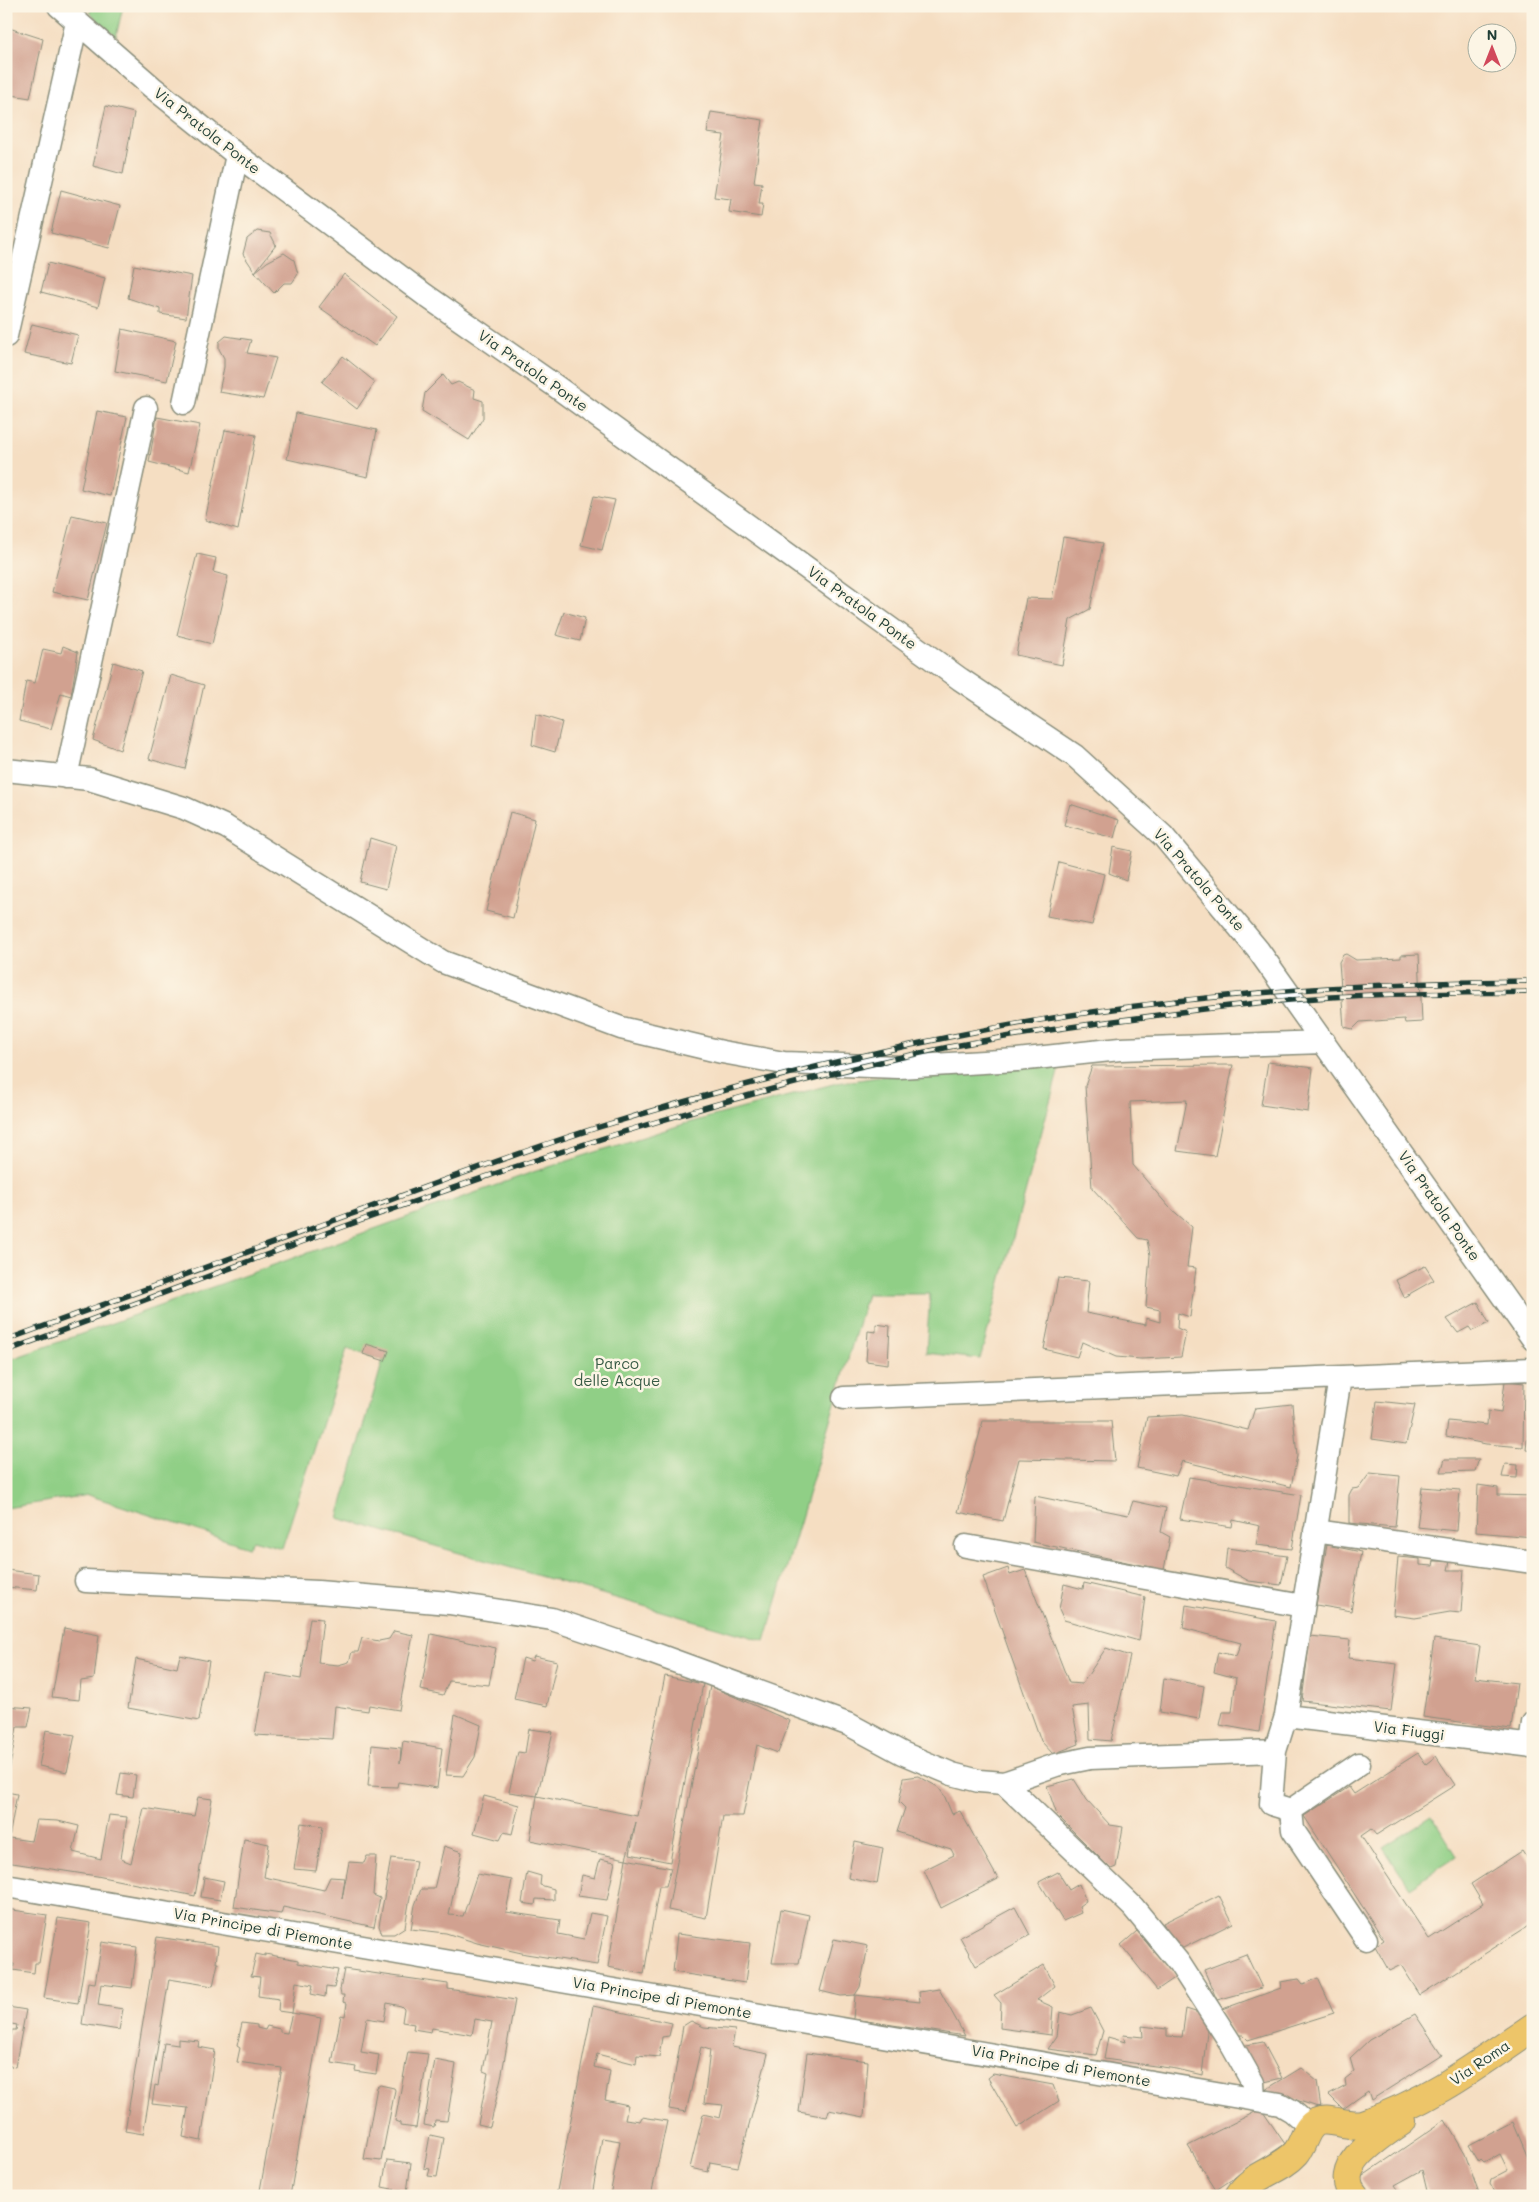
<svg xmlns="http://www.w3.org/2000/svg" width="1539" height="2202" font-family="Mali,sans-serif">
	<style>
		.green { fill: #90cf86; stroke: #58865d }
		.building { fill: #d1a190 }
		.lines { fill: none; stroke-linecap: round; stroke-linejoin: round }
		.minor-casing { stroke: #8a8e7b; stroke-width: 25 }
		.major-casing { stroke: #8a8e7b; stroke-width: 30 }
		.minor { stroke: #fff; stroke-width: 22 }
		.major { stroke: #edc569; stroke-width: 28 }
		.rail-casing { stroke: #1f3d34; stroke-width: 5.5 }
		.rail { stroke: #fcf5e5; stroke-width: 4; stroke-dasharray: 11; stroke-linecap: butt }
		.labels { text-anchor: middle; stroke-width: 5; stroke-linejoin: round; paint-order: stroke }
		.street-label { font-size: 15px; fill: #1f3d34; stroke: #fcf5e5 }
		.park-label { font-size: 15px; fill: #365a44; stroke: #fcf5e5 }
	</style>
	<rect width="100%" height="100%" fill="#fcf5e5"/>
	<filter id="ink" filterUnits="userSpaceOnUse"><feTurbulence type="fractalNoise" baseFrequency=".02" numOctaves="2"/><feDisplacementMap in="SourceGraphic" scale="10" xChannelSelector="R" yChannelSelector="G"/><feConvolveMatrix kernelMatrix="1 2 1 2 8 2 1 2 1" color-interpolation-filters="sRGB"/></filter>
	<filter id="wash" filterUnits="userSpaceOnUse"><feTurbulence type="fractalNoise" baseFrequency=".0096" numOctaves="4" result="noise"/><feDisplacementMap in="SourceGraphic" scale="20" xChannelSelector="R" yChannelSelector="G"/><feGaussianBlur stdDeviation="1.12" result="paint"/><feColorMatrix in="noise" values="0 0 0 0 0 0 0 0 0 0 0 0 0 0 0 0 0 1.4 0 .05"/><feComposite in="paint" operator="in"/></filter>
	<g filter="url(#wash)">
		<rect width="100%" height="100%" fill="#f5dec2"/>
		<!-- green -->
		<path class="green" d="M92 6H123L116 37 90 13Z
			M1061 1061 980 1359 926 1353 930 1294H867L765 1641 338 1518 383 1360 347 1349 282 1548 253 1540 248 1547 88 1495 6 1508V1361L533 1172 684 1124 837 1083 907 1073Z
			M1432 1816 1457 1856 1409 1887 1383 1847Z"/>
		<g id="blocks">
			<!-- building -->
			<path class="building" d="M9 28 43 39 30 98 6 94V37Z
				M106 106 134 113 123 174 93 166Z
				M711 112 763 120 754 182 762 183 759 204H763L761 217 729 212 731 199 714 197 724 135 707 133Z
				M61 190 120 206 109 248 51 233Z
				M257 231 270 233 276 245 255 272 243 254 247 239Z
				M284 253 294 260 298 274 292 283H284L274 293 255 272 267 262Z
				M48 263 105 278 98 307 41 292Z
				M134 265 192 276 186 318 160 314V309L128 298Z
				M344 274 397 316 375 346 319 307Z
				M32 324 78 335 71 363 24 354Z
				M122 329 176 341 167 381 115 371Z
				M226 336 251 340 247 353 276 358 263 399 219 392 224 367V358L219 349V342Z
				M343 356 375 382 357 409 322 382Z
				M443 375 451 385 458 382 475 390 474 398 483 401V418L469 440 422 411 425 393Z
				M97 411 127 417 110 496 81 489Z
				M296 413 377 430 368 477 287 459Z
				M157 417 200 425 189 472 149 462Z
				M225 430 256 435 238 530 205 520Z
				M594 496 615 500 602 550 581 545Z
				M72 515 107 523 88 600 52 592Z
				M1063 537 1103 543 1090 609 1070 620 1062 665 1016 655 1026 598 1052 599Z
				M197 554 216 558 213 572 228 576 212 644 177 635Z
				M564 612 585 618 580 641 556 635Z
				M63 646 78 652 71 696 61 693 51 729 19 721 26 681 35 683 43 649 61 653Z
				M113 662 142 671 120 750 93 740Z
				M171 675 204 685 185 769 149 759Z
				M536 714 562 722 555 752 532 745Z
				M1070 804 1119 820 1114 838 1064 825Z
				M510 812 535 819 513 918 486 911Z
				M370 838 396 846 386 889 360 882Z
				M1113 847 1132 851 1126 880 1109 873Z
				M1059 862 1104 874 1092 925 1047 916Z
				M1346 954 1356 960 1401 958V955L1419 954 1422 1022 1405 1023 1404 1019 1360 1022 1353 1029 1344 1027 1339 962 1343 955Z
				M1268 1062 1313 1068 1308 1112 1261 1105Z
				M1233 1065 1215 1156 1177 1151 1187 1100 1130 1102 1133 1165 1169 1207 1192 1227 1187 1267 1196 1268 1190 1317 1178 1313 1177 1328 1186 1332 1181 1357 1141 1359 1116 1357 1082 1342 1077 1357 1044 1349 1058 1278 1089 1281 1086 1313 1146 1325V1318L1160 1322V1310L1146 1307 1150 1255 1147 1240 1138 1238 1092 1188 1085 1086 1092 1066Z
				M1425 1266 1434 1280 1404 1297 1396 1280Z
				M1478 1302 1489 1323 1472 1331 1469 1327 1458 1333 1447 1319Z
				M876 1324 890 1326 888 1364 866 1361 868 1331 876 1332Z
				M366 1344 389 1351 385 1361 363 1354Z
				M1505 1381 1524 1383 1523 1447 1486 1444 1446 1436 1448 1421 1487 1425 1488 1411 1501 1413Z
				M1377 1401 1415 1405 1406 1444 1372 1439Z
				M1292 1404 1297 1456 1291 1487 1182 1461 1176 1476 1137 1468 1147 1417 1183 1415 1248 1430 1255 1408Z
				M1530 1410H1533V1451L1526 1450Z
				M983 1421H1111L1115 1461 1019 1459 1003 1521 958 1512Z
				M1445 1459H1479L1475 1471 1441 1472Z
				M1505 1464 1518 1465 1517 1478 1502 1477Z
				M1370 1473 1400 1476 1395 1527 1349 1523V1495L1352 1489 1359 1488Z
				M1189 1477 1301 1495 1292 1549 1256 1545 1260 1526 1233 1520 1232 1527 1180 1519Z
				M1478 1485 1498 1488V1495L1533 1496V1537L1476 1532Z
				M1422 1487 1460 1490 1457 1531 1417 1527Z
				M1035 1496 1128 1515 1133 1501 1166 1508 1161 1532 1170 1537 1164 1570 1033 1542Z
				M1327 1545 1361 1552 1351 1611 1316 1605Z
				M1227 1548 1287 1556 1281 1585 1249 1581 1225 1568Z
				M1398 1557 1420 1559V1565L1433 1566 1434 1561H1450L1448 1570H1464L1461 1613 1450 1612 1415 1618 1393 1615Z
				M1008 1568 1010 1575 1025 1570 1069 1683 1082 1684 1106 1648 1130 1656 1111 1741 1090 1739 1089 1705 1072 1707 1079 1744 1053 1754 1041 1741 983 1577Z
				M6 1570 39 1574 37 1590 6 1587Z
				M1084 1583 1145 1597 1139 1641 1064 1620 1059 1609 1064 1584 1083 1589Z
				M1186 1605 1276 1621 1259 1732 1220 1725 1223 1712H1232L1236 1678 1214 1672 1218 1652 1236 1656 1241 1643 1183 1628Z
				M310 1618 323 1619 318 1663 338 1665 349 1662 352 1652H358L362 1638 379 1641 389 1639 394 1631 413 1635 399 1710 369 1705 368 1711 335 1706 332 1739 255 1735 266 1673 301 1679Z
				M64 1628 99 1635 94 1679 81 1681 79 1700 52 1697Z
				M431 1634 496 1648 489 1685 449 1681 443 1695 421 1690Z
				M1310 1636 1350 1640 1348 1658 1397 1664 1391 1711 1302 1701Z
				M1434 1639 1480 1646 1475 1678 1517 1683 1511 1729 1423 1717Z
				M180 1655 209 1661 199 1721 128 1708 136 1659 177 1668Z
				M534 1656 557 1661 547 1706 514 1699 523 1658 532 1661Z
				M665 1676 703 1684 670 1862 630 1854 636 1822 626 1859 530 1840 537 1796 637 1816Z
				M1164 1678 1204 1686 1199 1719 1160 1712Z
				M710 1686 790 1721 778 1753 757 1745 743 1816H723L706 1918 668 1910Z
				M6 1706 32 1708 28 1727H17L9 1772H6Z
				M455 1714 481 1725 475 1757 463 1776 446 1775Z
				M529 1729 553 1732 537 1796 509 1792 518 1752 525 1753Z
				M46 1730 75 1735 67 1772 39 1766Z
				M403 1741 442 1748 437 1788 398 1782 397 1787 368 1786 372 1745 401 1748 400 1763Z
				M1418 1753 1426 1764 1436 1756 1455 1785 1376 1835 1371 1829 1361 1836 1429 1939 1483 1904 1471 1884 1522 1851 1533 1868V1923L1420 1995 1401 1965 1389 1971 1375 1946 1384 1940 1304 1816 1349 1787 1354 1794Z
				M121 1773 136 1775 133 1797 117 1795Z
				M918 1776 938 1787 944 1795 952 1814 960 1811 998 1879 941 1908 924 1870 954 1855 951 1849 897 1832 905 1808 899 1802 904 1778Z
				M1074 1779 1087 1800 1110 1825 1123 1827 1116 1867 1111 1869 1057 1815 1047 1786Z
				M6 1792 17 1794 9 1838 31 1841 36 1820 58 1821 79 1826 73 1852 101 1859 109 1815 127 1817 121 1859 131 1863 144 1808 194 1816 198 1797 212 1799 195 1896 97 1876 6 1862Z
				M484 1796 519 1805 512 1834 504 1832 500 1840 474 1833Z
				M301 1823 323 1826 316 1871 294 1869Z
				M1532 1832H1533V1847L1530 1842Z
				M244 1839 269 1844 264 1877 324 1890 330 1877 345 1878 342 1899 349 1862 364 1863 367 1856H376L373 1895 380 1898 374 1927 283 1907 281 1914 234 1907Z
				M855 1842 883 1848 877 1884 848 1878Z
				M444 1846 462 1852 449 1915 463 1916 477 1874 512 1880 506 1912 560 1920 558 1934 584 1939 590 1913 607 1916 597 1965 526 1954 477 1943 446 1933 411 1929 415 1905 421 1889H434Z
				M391 1858 416 1861 405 1927 394 1934H382L379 1926Z
				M600 1859 615 1862 607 1900 578 1896 582 1875 595 1878Z
				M626 1859 671 1868 666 1886H659L644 1974 608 1967Z
				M527 1872 541 1876 540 1885 554 1889V1900L536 1899 535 1905 522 1903Z
				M1058 1872 1069 1890 1079 1884 1086 1901 1079 1906 1081 1913 1063 1921 1039 1882Z
				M204 1877 224 1881 220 1900 201 1897Z
				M1219 1895 1233 1923 1177 1951 1163 1923Z
				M1015 1907 1030 1935 976 1966 960 1937Z
				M6 1909 47 1915 39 1963H35L34 1973 13 1970 14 1964 6 1963Z
				M781 1909 809 1915 799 1963H772Z
				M58 1918 91 1923 78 2003 44 1998Z
				M1137 1931 1176 1977 1157 1990 1121 1945Z
				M677 1934 750 1943 745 1983 673 1972Z
				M157 1937 218 1946 216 1963H218L213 1986 169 1979 143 2134 125 2131Z
				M834 1939 868 1946 860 1987 855 1995 841 1996 820 1991Z
				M102 1942 137 1947 132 1988 101 1984 98 2005 123 2009 119 2030 82 2024 88 1982 95 1983Z
				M256 1954 265 1956V1954L298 1960V1963L338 1970 334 1988 326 1987 325 1997 311 1994 313 1985 296 1982 292 2013 278 2011 279 1999 258 1996 260 1977 251 1976Z
				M1246 1954 1262 1988 1217 2000 1204 1970Z
				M1044 1965 1055 1986 1037 2000 1053 2007 1051 2035 1000 2028 1001 2003 994 1995Z
				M344 1969 448 1984V1989L515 2000 502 2073 490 2127 478 2124 488 2073 483 2071 492 2022 475 2019 472 2035 432 2028 431 2032 413 2029 414 2024 402 2022 404 2009 401 2006 387 2003 384 2021 367 2018 361 2052 379 2055 376 2074 355 2071 356 2067 332 2063 341 2015 345 2016 347 2003 343 2002 344 1995H341L340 1990Z
				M1318 1978 1334 2013 1248 2040 1243 2035H1233L1220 2010 1281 1988 1280 1982 1299 1979 1303 1984Z
				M939 1989 965 2036 853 2019 855 1995 920 2002 919 1992Z
				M593 2006 672 2023 669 2036 662 2037 659 2057 637 2055 636 2064 597 2054 594 2067 610 2071 605 2100 628 2105 625 2119 640 2121 642 2117 667 2121 651 2196H610L620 2141 602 2138 592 2196H556Z
				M8 2007 26 2010 15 2067 6 2065 9 2034 11 2035 12 2030H16L17 2025 6 2023Z
				M1091 2008 1103 2031 1096 2055 1048 2049 1057 2036 1060 2012 1072 2015Z
				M1186 2009 1202 2014 1208 2023 1202 2075 1177 2069 1104 2059 1108 2037 1125 2042 1123 2035 1143 2037 1142 2026 1167 2029V2036L1182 2037Z
				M292 2013 321 2018 290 2196H259L282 2068 237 2062 240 2048 237 2046 242 2023 257 2025V2028L265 2030 267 2026 280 2029V2032L287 2033Z
				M1415 2014 1442 2055 1371 2100 1368 2091 1343 2109 1329 2095 1346 2086 1345 2079 1354 2072 1350 2058 1369 2040Z
				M691 2021 704 2027 735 2030 732 2047 768 2054 738 2167 710 2162 708 2172 690 2168 703 2114 720 2118 723 2105 704 2103 710 2050 701 2047 686 2112 669 2109 683 2026Z
				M178 2039 199 2041 198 2047 215 2050 201 2141 183 2137 188 2108 152 2104 155 2085 158 2086 164 2043 178 2045Z
				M1263 2042 1282 2078 1260 2083 1241 2046Z
				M408 2052 428 2054 416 2128 400 2126V2123L395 2121Z
				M807 2053 868 2061 864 2117 829 2110 827 2117 799 2112Z
				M435 2060 456 2064 447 2121 435 2120 434 2127 424 2125Z
				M1301 2068 1317 2081 1321 2108 1265 2090Z
				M993 2074 1053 2085 1059 2101 1017 2128 988 2078Z
				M380 2085 394 2088 395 2090 381 2161 364 2159 377 2087Z
				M1261 2109 1285 2144 1216 2190 1188 2146Z
				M1445 2120 1465 2154 1480 2196H1416L1427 2191 1422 2170 1395 2185 1403 2196H1371L1360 2178Z
				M1513 2122 1533 2170V2196H1519L1517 2191 1506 2196H1497L1490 2183 1491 2179 1508 2170 1500 2154 1484 2163 1481 2160 1479 2162 1469 2145Z
				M430 2135 444 2138 437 2177 428 2176 430 2169 424 2168Z
				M387 2160 411 2163 407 2192 382 2187Z"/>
		</g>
	</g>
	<g filter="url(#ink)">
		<use href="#blocks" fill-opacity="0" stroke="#8a8e7b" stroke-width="1"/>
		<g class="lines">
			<defs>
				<path id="minor" d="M59 6 152 87 237 155 425 295 554 385 960 679 1075 756 1163 836 1258 950 1533 1339
					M6 336 77 22
					M184 403 237 155
					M6 770 89 779 184 808 226 827 443 962 621 1028 722 1052 784 1063 899 1067 1017 1060 1120 1049 1324 1042
					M66 777 146 408
					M844 1398 1533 1369
					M1315 1531 1533 1562
					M966 1546 1303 1606
					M86 1581 318 1592 449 1603 552 1619 647 1651 850 1725 902 1753 952 1774 979 1781 1004 1783 1133 1907 1179 1963 1230 2042 1253 2083 1254 2099
					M1286 1716 1533 1746
					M1530 1746 1533 1723
					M1275 1751 1271 1804 1291 1810 1359 1764
					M1004 1783 1056 1765 1090 1758 1275 1751 1286 1716 1340 1378
					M1291 1810 1293 1830 1366 1939
					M6 1886 1280 2104 1292 2111 1310 2127"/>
				<path id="major" d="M1239 2196C1252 2174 1280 2171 1296 2153 1304 2144 1305 2127 1317 2122 1330 2116 1349 2129 1365 2123 1427 2103 1479 2064 1533 2027
					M1355 2196C1328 2167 1382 2135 1402 2121"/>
			</defs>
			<!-- minor casing -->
			<use href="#minor" class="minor-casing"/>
			<!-- major casing -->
			<use href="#major" class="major-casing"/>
			<!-- minor -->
			<use href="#minor" class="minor"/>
			<!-- major -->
			<use href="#major" class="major"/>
			<defs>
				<path id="rail" d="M6 1340C121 1298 235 1256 349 1215 431 1185 513 1154 596 1128 712 1092 831 1061 949 1037 1141 997 1337 983 1533 981
					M6 1351C316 1238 625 1113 949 1047 1011 1035 1075 1026 1137 1018 1208 1008 1279 999 1350 996 1411 993 1472 993 1533 992"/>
			</defs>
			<!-- rail casing -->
			<use href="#rail" class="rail-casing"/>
			<!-- rail -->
			<use href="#rail" class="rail"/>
		</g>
	</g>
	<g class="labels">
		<!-- street labels -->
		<g class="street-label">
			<text transform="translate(207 131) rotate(38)" y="5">Via Pratola Ponte</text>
			<text transform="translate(533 371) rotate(35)" y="5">Via Pratola Ponte</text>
			<text transform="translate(862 608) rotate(36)" y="5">Via Pratola Ponte</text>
			<text transform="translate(1199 880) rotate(49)" y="5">Via Pratola Ponte</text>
			<text transform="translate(1439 1206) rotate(55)" y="5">Via Pratola Ponte</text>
			<text transform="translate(1409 1731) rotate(7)" y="5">Via Fiuggi</text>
			<text transform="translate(263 1929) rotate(10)" y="5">Via Principe di Piemonte</text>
			<text transform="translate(662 1998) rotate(10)" y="5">Via Principe di Piemonte</text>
			<text transform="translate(1480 2063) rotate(-34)" y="5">Via Roma</text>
			<text transform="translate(1061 2066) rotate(10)" y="5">Via Principe di Piemonte</text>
		</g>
		<!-- park labels -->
		<g class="park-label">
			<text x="617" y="1369">Parco<tspan x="617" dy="17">delle Acque</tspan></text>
		</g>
	</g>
	<!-- margin -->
	<rect width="1539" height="2202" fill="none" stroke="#fcf5e5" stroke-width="25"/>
	<!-- north arrow -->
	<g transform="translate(1492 48)"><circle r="24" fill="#fcf5e5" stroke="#a4ab9e"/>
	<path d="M0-4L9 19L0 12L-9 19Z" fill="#d1495b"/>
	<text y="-8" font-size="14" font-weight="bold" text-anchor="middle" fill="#1f3d34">N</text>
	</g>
</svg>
